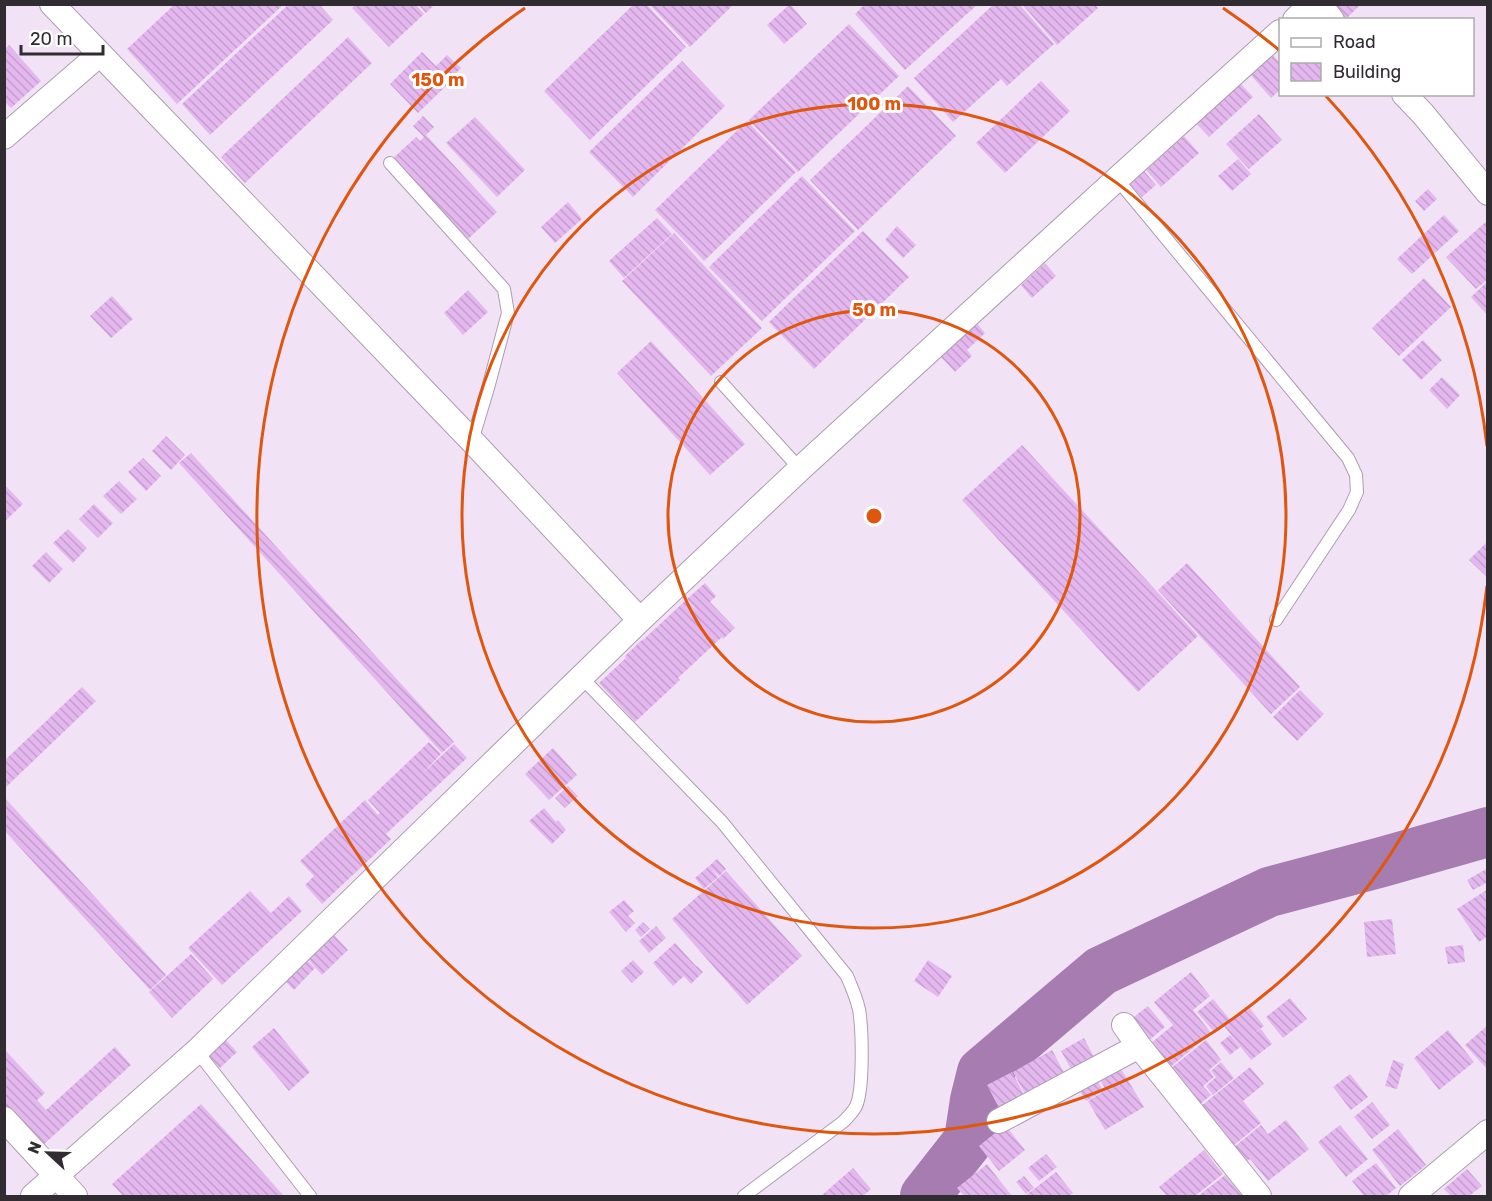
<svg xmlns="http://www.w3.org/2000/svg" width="1492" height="1201" font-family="Rubik,sans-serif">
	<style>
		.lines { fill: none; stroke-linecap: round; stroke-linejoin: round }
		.river { stroke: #a77cb1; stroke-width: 50 }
		.building { fill: url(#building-back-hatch) }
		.lane-casing { stroke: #ac9eaf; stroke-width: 14 }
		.street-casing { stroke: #ac9eaf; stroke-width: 26 }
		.lane { stroke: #fff; stroke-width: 12 }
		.street { stroke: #fff; stroke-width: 24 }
		.ring { fill: none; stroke: #df570e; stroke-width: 3 }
		.centre { fill: #df570e; stroke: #fff; stroke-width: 3 }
		.ring-label { font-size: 18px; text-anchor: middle; font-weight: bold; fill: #df570e; stroke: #fff; stroke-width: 6; stroke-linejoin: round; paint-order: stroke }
	</style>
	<defs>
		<pattern id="building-back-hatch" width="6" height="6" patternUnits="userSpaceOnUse" patternTransform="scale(1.5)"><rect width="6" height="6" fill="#e4b7ef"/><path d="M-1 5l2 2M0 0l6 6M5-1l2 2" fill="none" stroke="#c49ecd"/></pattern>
	</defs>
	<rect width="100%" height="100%" fill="#f1e2f5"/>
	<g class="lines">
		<!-- river -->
		<path class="river" d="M925 1196 969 1140 975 1100 982 1072 1101 971 1269 892 1382 862 1488 832"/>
	</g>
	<!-- building -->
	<path class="building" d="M175 4H284L177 104 127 49Z
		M289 4H319L333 20 210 135 182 104Z
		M356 4H415L424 14 389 47 352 8Z
		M418 4H435L426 13Z
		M634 4H646L686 47 590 140 544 91Z
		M649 4H734L690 47Z
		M790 4 807 24 784 44 767 25Z
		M865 4H978L905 70 855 14Z
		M994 4H1019L1054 44 1007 86 1001 79 953 122 914 78Z
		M1022 4H1094L1098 8 1057 45Z
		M1328 4H1361L1345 20H1339Z
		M849 24 899 76 798 172 749 120Z
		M348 37 372 63 245 183 221 157Z
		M9 45 41 81 11 108 4 101V50Z
		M422 52 436 66 447 55 461 68 450 79 451 81 418 113 390 84Z
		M1271 53 1280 63V90L1271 98 1249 73Z
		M682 61 725 106 633 197 589 152Z
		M1041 81 1070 111 1005 173 976 143Z
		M1238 81 1253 97 1209 137 1194 121Z
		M908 86 956 136 858 230 810 180Z
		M1259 114 1282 140 1249 169 1226 144Z
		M423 116 434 127 426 135 497 212 465 242 390 161 416 137 420 141 424 137 413 126Z
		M475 117 525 170 497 197 446 143Z
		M747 121 796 172 704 261 655 210Z
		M1184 136 1199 153 1161 187 1146 170Z
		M1238 159 1251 174 1232 191 1218 176Z
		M1144 171 1156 185 1142 197 1130 184Z
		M802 176 855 231 762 321 709 267Z
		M1428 189 1437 199 1424 211 1415 201Z
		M568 202 582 219 555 243 541 227Z
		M1444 215 1459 231 1412 274 1397 259Z
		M657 218 672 234 624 278 609 261Z
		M1488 220V279L1476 289 1446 257Z
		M897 226 916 245 903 258 885 240Z
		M863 231 909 277 814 369 769 322Z
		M674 233 762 328 711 376 622 281Z
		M1045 263 1056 276 1032 298 1021 285Z
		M1424 278 1451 307 1399 356 1372 328Z
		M1488 281V316L1471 297Z
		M468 290 488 312 463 335 444 313Z
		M112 296 133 319 111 338 90 316Z
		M977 324 985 333 967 350 972 356 955 372 941 357Z
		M1423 340 1442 360 1421 380 1402 360Z
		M651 341 745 444 710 475 617 373Z
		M1442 377 1460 395 1447 409 1429 390Z
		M166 436 185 455 171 470 152 451Z
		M1022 445 1198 636 1138 692 962 500Z
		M191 453 454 742 442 753 179 463Z
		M143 458 161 476 146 491 128 472Z
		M119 481 137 499 121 514 103 496Z
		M4 484 23 504 4 522Z
		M94 504 113 523 98 538 79 519Z
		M68 529 87 548 73 563 53 543Z
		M1488 541V578L1469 560Z
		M46 552 63 569 49 583 32 566Z
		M1187 563 1300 687 1271 714 1158 590Z
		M705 583 716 596 710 602 735 628 723 639 722 637 678 678 680 680 635 722 599 683 626 658 625 656 643 639V640L686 600 699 613 687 599Z
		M82 687 96 701 4 789V761Z
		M1300 690 1324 714 1297 741 1273 717Z
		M429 742 441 754 422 774 454 744 467 758 386 834 391 839 322 904 305 885 314 876 300 861 365 800 378 815 380 813 368 800Z
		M553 748 577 775 549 800 525 774Z
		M568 786 578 796 565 808 555 798Z
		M4 797 166 975 150 990 4 830Z
		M544 808 556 822 558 820 566 830 552 844 529 821Z
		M717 859 726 869 719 876 709 866Z
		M709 866 718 877 704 889 695 878Z
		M1488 868V882L1473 890 1467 880Z
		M726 871 802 956 747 1005 672 919Z
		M1488 889V936L1479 942 1457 909Z
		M250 891 271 913 289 896 302 911 222 985 188 948Z
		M624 900 634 911 628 916 635 923 626 932 609 912Z
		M1392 919 1396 954 1367 957 1364 922Z
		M643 922 650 929 641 937 635 930Z
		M656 926 666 938 649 953 639 941Z
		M333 934 348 950 322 975 308 959Z
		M675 943 696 966H697L703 972 691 984 684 976 673 986 653 963Z
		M1463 945 1465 962 1448 964 1445 947Z
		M191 954 213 979 172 1018 149 992Z
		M301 954 315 968 294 990 279 975Z
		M633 960 644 972 632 983 621 971Z
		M928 960 952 976 938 997 914 981Z
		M1191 972 1210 996 1193 1010 1211 1033 1169 1068 1150 1044 1173 1025 1154 1002Z
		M1290 998 1307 1019 1283 1038 1266 1017Z
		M1213 999 1231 1021 1249 1007 1264 1026 1253 1034 1261 1029 1272 1044 1251 1060 1224 1026 1215 1033 1197 1012Z
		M1148 1006 1165 1027 1147 1042 1130 1020Z
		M1488 1025V1070L1465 1045Z
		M274 1028 310 1072 289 1091 252 1047Z
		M1448 1030 1474 1062 1439 1090 1414 1058Z
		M1230 1035 1240 1047 1230 1055 1220 1043Z
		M224 1038 237 1052 220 1068 207 1054Z
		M1084 1038 1097 1063 1075 1076 1061 1051Z
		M1206 1040 1221 1060 1209 1070 1214 1077 1203 1086 1211 1095 1199 1105 1170 1069Z
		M115 1047 131 1065 42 1146 4 1105V1049L45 1093 37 1100 46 1110Z
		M1052 1050 1068 1080 1029 1101 1013 1072Z
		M1393 1060 1404 1064 1397 1089 1385 1086Z
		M1221 1062 1234 1078 1213 1095 1206 1086 1216 1077 1211 1071Z
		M1250 1067 1264 1084 1243 1101 1261 1123 1228 1150 1196 1110Z
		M1121 1069 1144 1107 1105 1130 1088 1101 1106 1090 1101 1081Z
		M1012 1072 1028 1102 999 1108 987 1085Z
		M1094 1074 1103 1091 1086 1101 1076 1085Z
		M1350 1074 1368 1097 1351 1110 1333 1087Z
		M1372 1102 1390 1125 1372 1139 1354 1117Z
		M201 1104 284 1196H123L112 1184Z
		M1286 1120 1309 1149 1268 1181 1250 1159 1239 1167 1227 1153 1261 1125 1268 1134Z
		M1005 1125 1025 1150 999 1171 979 1146Z
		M1340 1125 1368 1159 1346 1177 1318 1142Z
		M1398 1129 1426 1165 1400 1186 1372 1150Z
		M1204 1150 1223 1174 1195 1196H1167L1159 1187Z
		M1046 1154 1057 1167 1039 1181 1028 1168Z
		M1376 1163 1396 1188 1386 1196H1364L1352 1181Z
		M987 1164 1000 1181 1012 1196H964L957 1188Z
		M853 1168 871 1189 863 1196H821Z
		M1467 1169 1482 1186 1469 1196H1451L1444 1189Z
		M1056 1172 1073 1193 1068 1196H1025Z
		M1225 1175 1242 1196H1198Z
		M1024 1176 1034 1188 1026 1194 1016 1182Z"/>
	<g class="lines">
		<defs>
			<path id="lane" d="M390 163 504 289 508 313 488 388 472 441
				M1117 179 1348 458 1356 475 1357 492 1349 510 1276 620
				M721 382 800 469
				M581 677 722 822 847 976C852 989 859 1002 860 1016 862 1034 864 1094 855 1108 852 1113 847 1118 843 1122L744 1196
				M197 1051 310 1196"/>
			<path id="street" d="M52 4 472 441 640 620
				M1319 4 1332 20
				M1295 20 1311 4
				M1404 94 1423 114 1488 193
				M4 137 100 54
				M1124 1025 1139 1046 1259 1196
				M4 1119 75 1196
				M999 1121 1139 1046
				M33 1196 197 1051 640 620 800 469 1117 179 1280 32
				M1411 1196 1488 1132"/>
		</defs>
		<!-- lane casing -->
		<use href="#lane" class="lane-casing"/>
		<!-- street casing -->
		<use href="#street" class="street-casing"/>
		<!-- lane -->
		<use href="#lane" class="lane"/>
		<!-- street -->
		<use href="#street" class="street"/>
	</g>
	<!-- distance rings -->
	<g class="ring">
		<circle cx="874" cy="516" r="206"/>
		<circle cx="874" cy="516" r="412"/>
		<path d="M1487 586A617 617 0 1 1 525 8M1223 8A617 617 0 0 1 1279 50M1325 95A617 617 0 0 1 1487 446"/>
	</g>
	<circle cx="874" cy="516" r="9" class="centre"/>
	<g class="ring-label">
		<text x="438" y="86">150 m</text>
		<text x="874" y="110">100 m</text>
		<text x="874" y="316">50 m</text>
	</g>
	<!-- border -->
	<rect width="1492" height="1201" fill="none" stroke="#312b32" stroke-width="12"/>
	<!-- legend -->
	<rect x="1279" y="18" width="195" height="78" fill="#ffffff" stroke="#adaaad" stroke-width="1.5"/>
	<rect x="1291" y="38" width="30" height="9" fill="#ffffff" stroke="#adaaad" stroke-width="1.5"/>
	<text x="1333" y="48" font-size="18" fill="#312b32">Road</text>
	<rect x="1291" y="63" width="30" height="18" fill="url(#building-back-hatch)" stroke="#adaaad" stroke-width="1.5"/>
	<text x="1333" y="78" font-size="18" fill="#312b32">Building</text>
	<!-- north arrow -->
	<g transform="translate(48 1153) rotate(292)" stroke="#ffffff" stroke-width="4.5" paint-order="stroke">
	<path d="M0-4.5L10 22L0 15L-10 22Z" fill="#312b32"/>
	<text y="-9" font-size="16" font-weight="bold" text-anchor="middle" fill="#312b32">N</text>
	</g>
	<!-- scale -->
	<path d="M21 45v9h82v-9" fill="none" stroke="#312b32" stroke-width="3"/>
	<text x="30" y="45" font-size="18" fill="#312b32" stroke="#ffffff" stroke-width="4.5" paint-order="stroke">20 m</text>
</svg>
